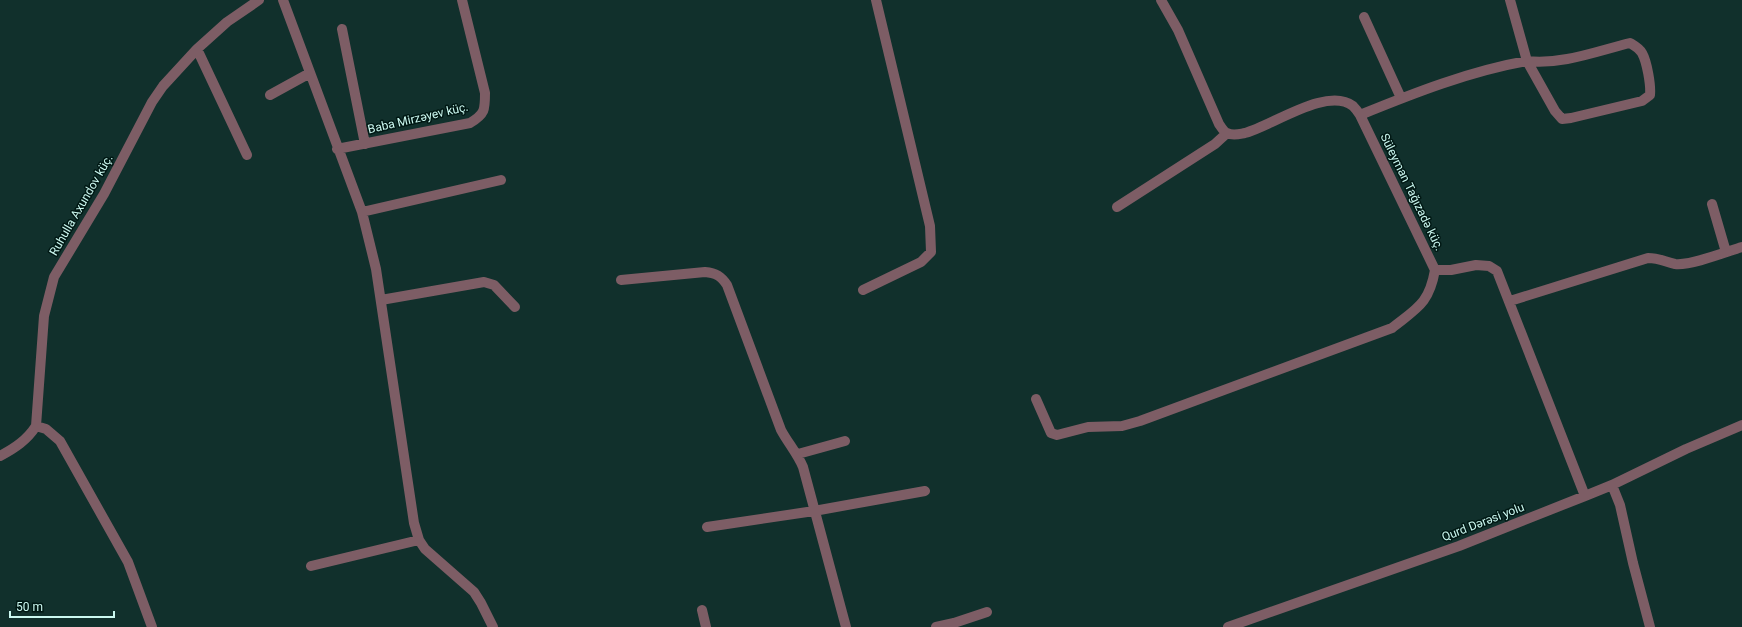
<svg xmlns="http://www.w3.org/2000/svg" width="1742" height="627" font-family="Roboto,sans-serif">
	<style>
		.lines { fill: none; stroke-linecap: round; stroke-linejoin: round }
		.minor { stroke: #7d5d65; stroke-width: 10 }
		.labels { text-anchor: middle; stroke-width: 3; stroke-linejoin: round; paint-order: stroke }
		.street-label { font-size: 12px; fill: #cbf8f0; stroke: #001814 }
	</style>
	<rect width="100%" height="100%" fill="#11302c"/>
	<g class="lines">
		<!-- minor -->
		<path class="minor" d="M283 0 362 212 376 269 414 523 419 540 425 549 474 592 481 603 493 627
			M1161 0 1178 30 1219 124C1221 127 1224 132 1227 133 1233 136 1239 134 1245 133 1272 126 1327 86 1353 106 1355 108 1358 112 1360 115L1435 270H1451L1476 265 1489 266 1497 271 1585 496
			M1364 17 1401 98
			M342 29 365 144
			M1630 43C1635 46 1639 48 1642 53 1647 62 1651 85 1650 95L1642 101 1571 118 1562 119 1555 111 1527 61C1562 65 1597 51 1630 43Z
			M197 49 247 155
			M270 95 310 73
			M1360 115C1414 93 1470 71 1527 61L1510 0
			M337 149 470 123C485 114 485 110 485 93L462 0
			M1712 204 1726 252
			M1117 207 1215 144 1227 133
			M362 212 501 180
			M621 280 705 272C716 273 721 276 727 285L781 430C788 443 797 453 803 467L846 627
			M863 290 921 262 931 252 930 226 876 0
			M381 300 484 282 494 285 515 307
			M1510 301 1648 258C1660 258 1665 262 1675 264 1690 266 1726 252 1742 247
			M1036 399 1051 433 1057 435 1088 427 1122 426 1140 421 1392 328C1417 308 1429 304 1435 270
			M36 426 46 429 60 441 128 562 152 627
			M798 454 845 441
			M0 456C15 448 27 440 36 426L44 316 54 277 104 194 152 102 163 86 197 49 227 22 259 0
			M1612 485 1620 505 1633 563 1650 627
			M707 527 814 511 925 491
			M311 566 419 540
			M702 610 706 627
			M936 627 954 623 987 612
			M1228 627 1459 546 1585 496 1612 485 1686 449 1742 425"/>
	</g>
	<g class="labels">
		<!-- street labels -->
		<g class="street-label">
			<text transform="translate(418 118) rotate(-13)" y="4">Baba Mirzəyev küç.</text>
			<text transform="translate(1412 192) rotate(64)" y="4">Süleyman Tağızadə küç.</text>
			<text transform="translate(81 205) rotate(-60)" y="4">Ruhulla Axundov küç.</text>
			<text transform="translate(1483 522) rotate(-21)" y="4">Qurd Dərəsi yolu</text>
		</g>
	</g>
	<!-- scale -->
	<path d="M10 611v6h104v-6" fill="none" stroke="#cbf8f0" stroke-width="2"/>
	<text x="16" y="611" font-size="12" fill="#cbf8f0" stroke="#001814" stroke-width="3" paint-order="stroke">50 m</text>
</svg>
